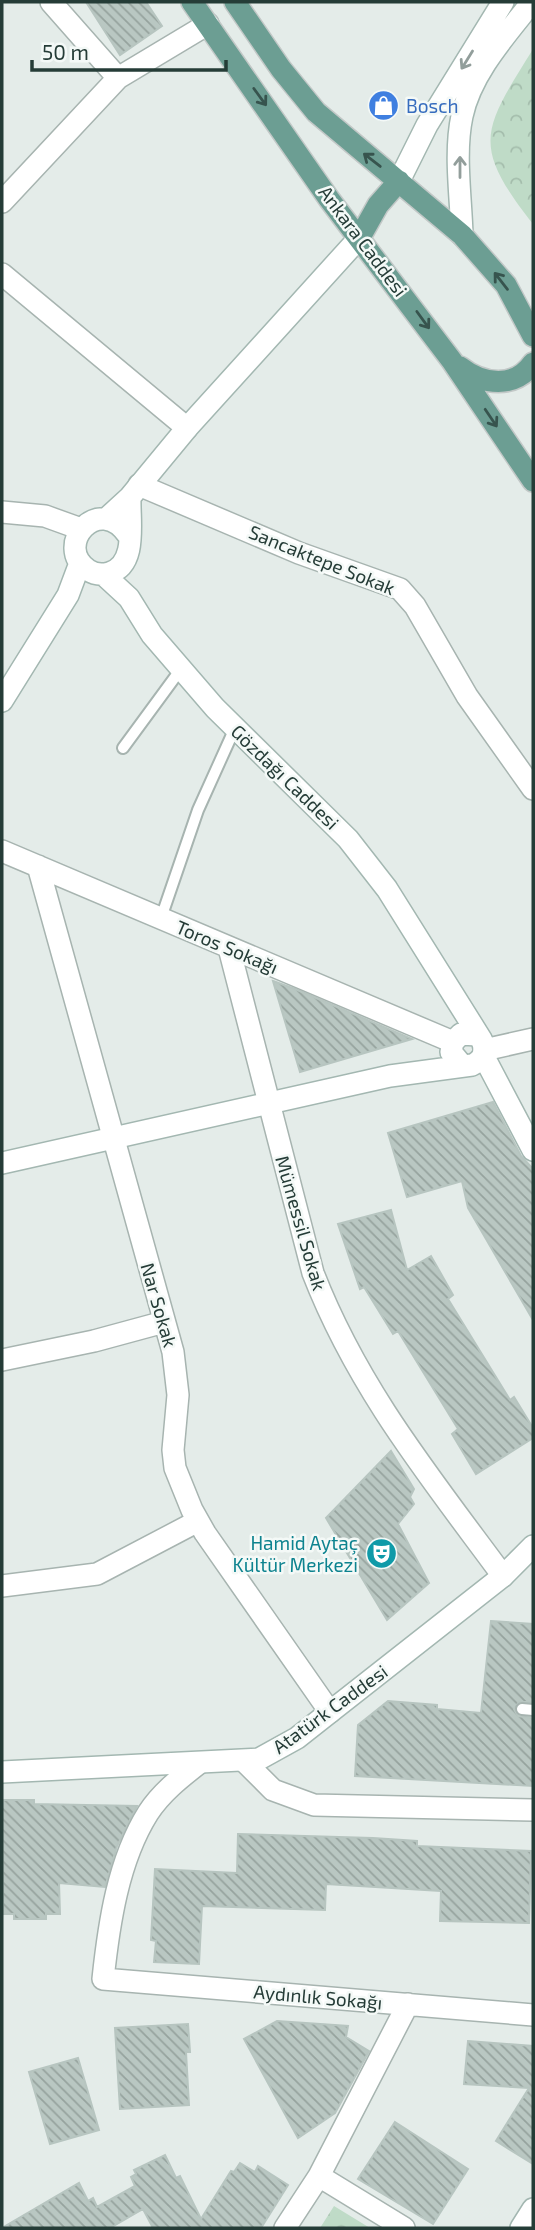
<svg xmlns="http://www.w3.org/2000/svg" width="535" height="2230" font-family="'Exo 2',sans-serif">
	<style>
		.park { fill: url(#park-crowns) }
		.building { fill: url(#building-back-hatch); stroke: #b7c5c0; stroke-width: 2 }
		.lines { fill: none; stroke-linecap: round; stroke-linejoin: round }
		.lane-casing { stroke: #a7b4b0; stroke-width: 14 }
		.street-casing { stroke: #a7b4b0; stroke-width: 24 }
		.secondary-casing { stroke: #a3b7b1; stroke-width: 24 }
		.primary-casing { stroke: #c2c8c7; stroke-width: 24 }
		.lane { stroke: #fff; stroke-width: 10 }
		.street { stroke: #fff; stroke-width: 21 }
		.secondary { stroke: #fff; stroke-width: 21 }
		.primary { stroke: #6c9e93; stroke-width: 21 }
		.oneway { stroke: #929e9b }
		.oneway2 { stroke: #37544e }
		.labels { text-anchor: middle; stroke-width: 5; stroke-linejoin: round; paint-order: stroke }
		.shop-label { font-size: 19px; fill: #366cbe; stroke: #f4f9f7; text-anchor: start }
		.street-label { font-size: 19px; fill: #253c37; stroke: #f4f9f7 }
		.culture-label { font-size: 19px; fill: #0d838f; stroke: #f4f9f7; text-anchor: end }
	</style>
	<defs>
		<pattern id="park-crowns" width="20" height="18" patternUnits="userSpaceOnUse" patternTransform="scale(1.75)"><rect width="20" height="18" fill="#bfdbc7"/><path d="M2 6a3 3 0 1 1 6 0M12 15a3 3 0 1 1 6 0" fill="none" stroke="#a4bdac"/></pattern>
		<pattern id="building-back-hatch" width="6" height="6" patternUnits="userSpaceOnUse" patternTransform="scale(1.75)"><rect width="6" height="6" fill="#b9c7c2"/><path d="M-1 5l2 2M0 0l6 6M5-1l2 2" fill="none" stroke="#96a39e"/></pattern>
	</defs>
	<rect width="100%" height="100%" fill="#e4ece9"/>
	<!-- park -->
	<path class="park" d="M533 49V224C470 144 483 130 533 49Z
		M334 2206 370 2228H320Z"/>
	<!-- building -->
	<path class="building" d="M86 2H146L162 26 120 55Z
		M273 981 295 989 412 1039 300 1072Z
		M493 1102 521 1156 533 1169V1320L468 1208 462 1181 407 1197 388 1133Z
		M391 1210 407 1270 431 1256 453 1295 448 1299 510 1400 514 1397 533 1428V1438L476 1474 452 1434 458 1429 398 1331 393 1334 364 1287 360 1289 338 1224Z
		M391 1451 414 1489 410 1497 414 1504 398 1524 429 1583 387 1620 326 1518Z
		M491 1621 533 1624V1702H519L514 1709 518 1716 533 1718V1786L355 1776 358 1725 388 1701 437 1705V1709L481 1713Z
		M2 1800H34V1804L137 1806 117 1846 105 1887 59 1883 60 1914H46V1919H14V1914H3Z
		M238 1834 373 1838 417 1841V1846L531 1851 529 1923 440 1921 441 1891 326 1884 325 1910 202 1906 199 1964 154 1962 156 1941 151 1940 155 1869 237 1873Z
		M277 2021 348 2026 346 2037 369 2051 335 2113 298 2138 244 2039Z
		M188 2024 190 2052H186L189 2105 120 2109 115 2028Z
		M468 2041 533 2046V2164L496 2141 529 2088 464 2084Z
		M78 2058 99 2130 50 2144 29 2072Z
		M395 2122 468 2169 433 2224 358 2179Z
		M165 2155 176 2178 180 2176 201 2219 231 2171 234 2172 240 2163 255 2172 258 2166 288 2185 261 2228H153L143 2209 110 2228H2L79 2183 88 2201 93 2198 97 2207 135 2186 131 2177 136 2174 134 2170Z"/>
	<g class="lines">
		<defs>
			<path id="lane" d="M123 748 181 669
				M161 918 198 810 235 728
				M522 1709 533 1710"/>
			<path id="street" d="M51 2 118 78
				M2 202 118 78 208 24
				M2 274 187 428
				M139 485 299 553 400 589 415 606 467 696 533 789
				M2 512 45 516 81 529
				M2 851 453 1042
				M38 866 173 1352 178 1395 173 1450 175 1468 192 1510 205 1533 330 1712
				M229 948 313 1273C358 1389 430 1477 503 1576
				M484 1050 533 1039
				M2 1360 94 1341 164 1322
				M2 1586 97 1574 198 1521
				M245 1762 273 1790 314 1805 533 1810
				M198 1764C180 1778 161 1793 148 1813 118 1861 109 1923 103 1979L533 2015
				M285 2228 319 2176
				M404 2228 319 2176 408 2004"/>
			<path id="secondary" d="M399 181 427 125 503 2
				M462 235C461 197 454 153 462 116 471 73 506 35 532 2
				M106 519 130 497 187 428 360 237
				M128 535C99 492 52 546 88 570 94 574 102 575 109 573 138 565 129 522 130 497
				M2 701 68 595 80 563
				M483 1055 533 1150
				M461 1064 451 1052 453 1042 461 1034 477 1035
				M2 1163 390 1076 472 1065C484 1060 487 1050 481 1039L387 889 348 839 215 708 152 635 129 598 103 574
				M2 1772 259 1759 297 1738 330 1712 503 1576 533 1546
				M521 2228 533 2209"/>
			<path id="primary" d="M192 2 329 199 452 361 533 481
				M235 2 281 69 316 112 462 235 506 285 533 336
				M360 237 378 205 399 181
				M460 367C483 385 515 389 533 363"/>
		</defs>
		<!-- lane casing -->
		<use href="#lane" class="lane-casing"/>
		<!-- street casing -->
		<use href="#street" class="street-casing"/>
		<!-- secondary casing -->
		<use href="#secondary" class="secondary-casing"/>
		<!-- primary casing -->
		<use href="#primary" class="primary-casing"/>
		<!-- lane -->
		<use href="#lane" class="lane"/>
		<!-- street -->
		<use href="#street" class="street"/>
		<!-- secondary -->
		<use href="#secondary" class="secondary"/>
		<!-- primary -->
		<use href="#primary" class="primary"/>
	</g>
	<!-- one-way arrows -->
	<defs><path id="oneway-shaft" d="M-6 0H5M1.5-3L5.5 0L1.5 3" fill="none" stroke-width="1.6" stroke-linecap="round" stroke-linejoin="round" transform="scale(1.75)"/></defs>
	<g class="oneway">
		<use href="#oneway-shaft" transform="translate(467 60) rotate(122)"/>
		<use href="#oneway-shaft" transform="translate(460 167) rotate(-90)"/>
	</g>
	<g class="oneway2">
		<use href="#oneway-shaft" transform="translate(260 97) rotate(54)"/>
		<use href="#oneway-shaft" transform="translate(372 160) rotate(-142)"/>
		<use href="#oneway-shaft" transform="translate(501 281) rotate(-128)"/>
		<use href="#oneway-shaft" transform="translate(423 320) rotate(54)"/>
		<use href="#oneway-shaft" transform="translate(491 418) rotate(56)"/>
	</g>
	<!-- icons -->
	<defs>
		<symbol id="shop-disc" viewBox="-11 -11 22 22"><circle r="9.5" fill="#3f7fe0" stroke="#f4f9f7"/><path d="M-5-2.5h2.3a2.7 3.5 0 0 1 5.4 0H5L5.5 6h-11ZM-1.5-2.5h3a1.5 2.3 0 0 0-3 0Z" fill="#fff"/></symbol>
		<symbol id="theatre-disc" viewBox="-11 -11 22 22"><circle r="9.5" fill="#0f9aa8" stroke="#f4f9f7"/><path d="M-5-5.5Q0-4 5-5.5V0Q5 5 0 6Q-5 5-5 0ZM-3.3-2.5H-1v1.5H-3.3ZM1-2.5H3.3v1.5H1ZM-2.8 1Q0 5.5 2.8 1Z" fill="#fff"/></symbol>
	</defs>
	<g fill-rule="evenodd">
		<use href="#shop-disc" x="366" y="88" width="35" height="35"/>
		<use href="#theatre-disc" x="364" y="1536" width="35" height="35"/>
	</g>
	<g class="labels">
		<!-- shop labels -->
		<g class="shop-label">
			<text x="406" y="113">Bosch</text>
		</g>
		<!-- street labels -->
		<g class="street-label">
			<text transform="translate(363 241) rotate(53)" y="7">Ankara Caddesi</text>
			<text transform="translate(322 560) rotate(22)" y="7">Sancaktepe Sokak</text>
			<text transform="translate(285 777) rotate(44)" y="7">Gözdağı Caddesi</text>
			<text transform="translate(227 947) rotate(23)" y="7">Toros Sokağı</text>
			<text transform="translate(301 1223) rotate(74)" y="7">Mümessil Sokak</text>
			<text transform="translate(159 1305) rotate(74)" y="7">Nar Sokak</text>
			<text transform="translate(330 1709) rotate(-36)" y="7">Atatürk Caddesi</text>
			<text transform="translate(318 1997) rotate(5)" y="7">Aydınlık Sokağı</text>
		</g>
		<!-- culture labels -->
		<g class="culture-label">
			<text x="358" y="1550">Hamid Aytaç<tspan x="358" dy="22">Kültür Merkezi</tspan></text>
		</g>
	</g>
	<!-- border -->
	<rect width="535" height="2230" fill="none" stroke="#253c37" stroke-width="7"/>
	<!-- scale -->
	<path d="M32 60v10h194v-10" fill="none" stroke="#253c37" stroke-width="3.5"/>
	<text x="42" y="60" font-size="21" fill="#253c37" stroke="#f4f9f7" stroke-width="5" paint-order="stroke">50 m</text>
</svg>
